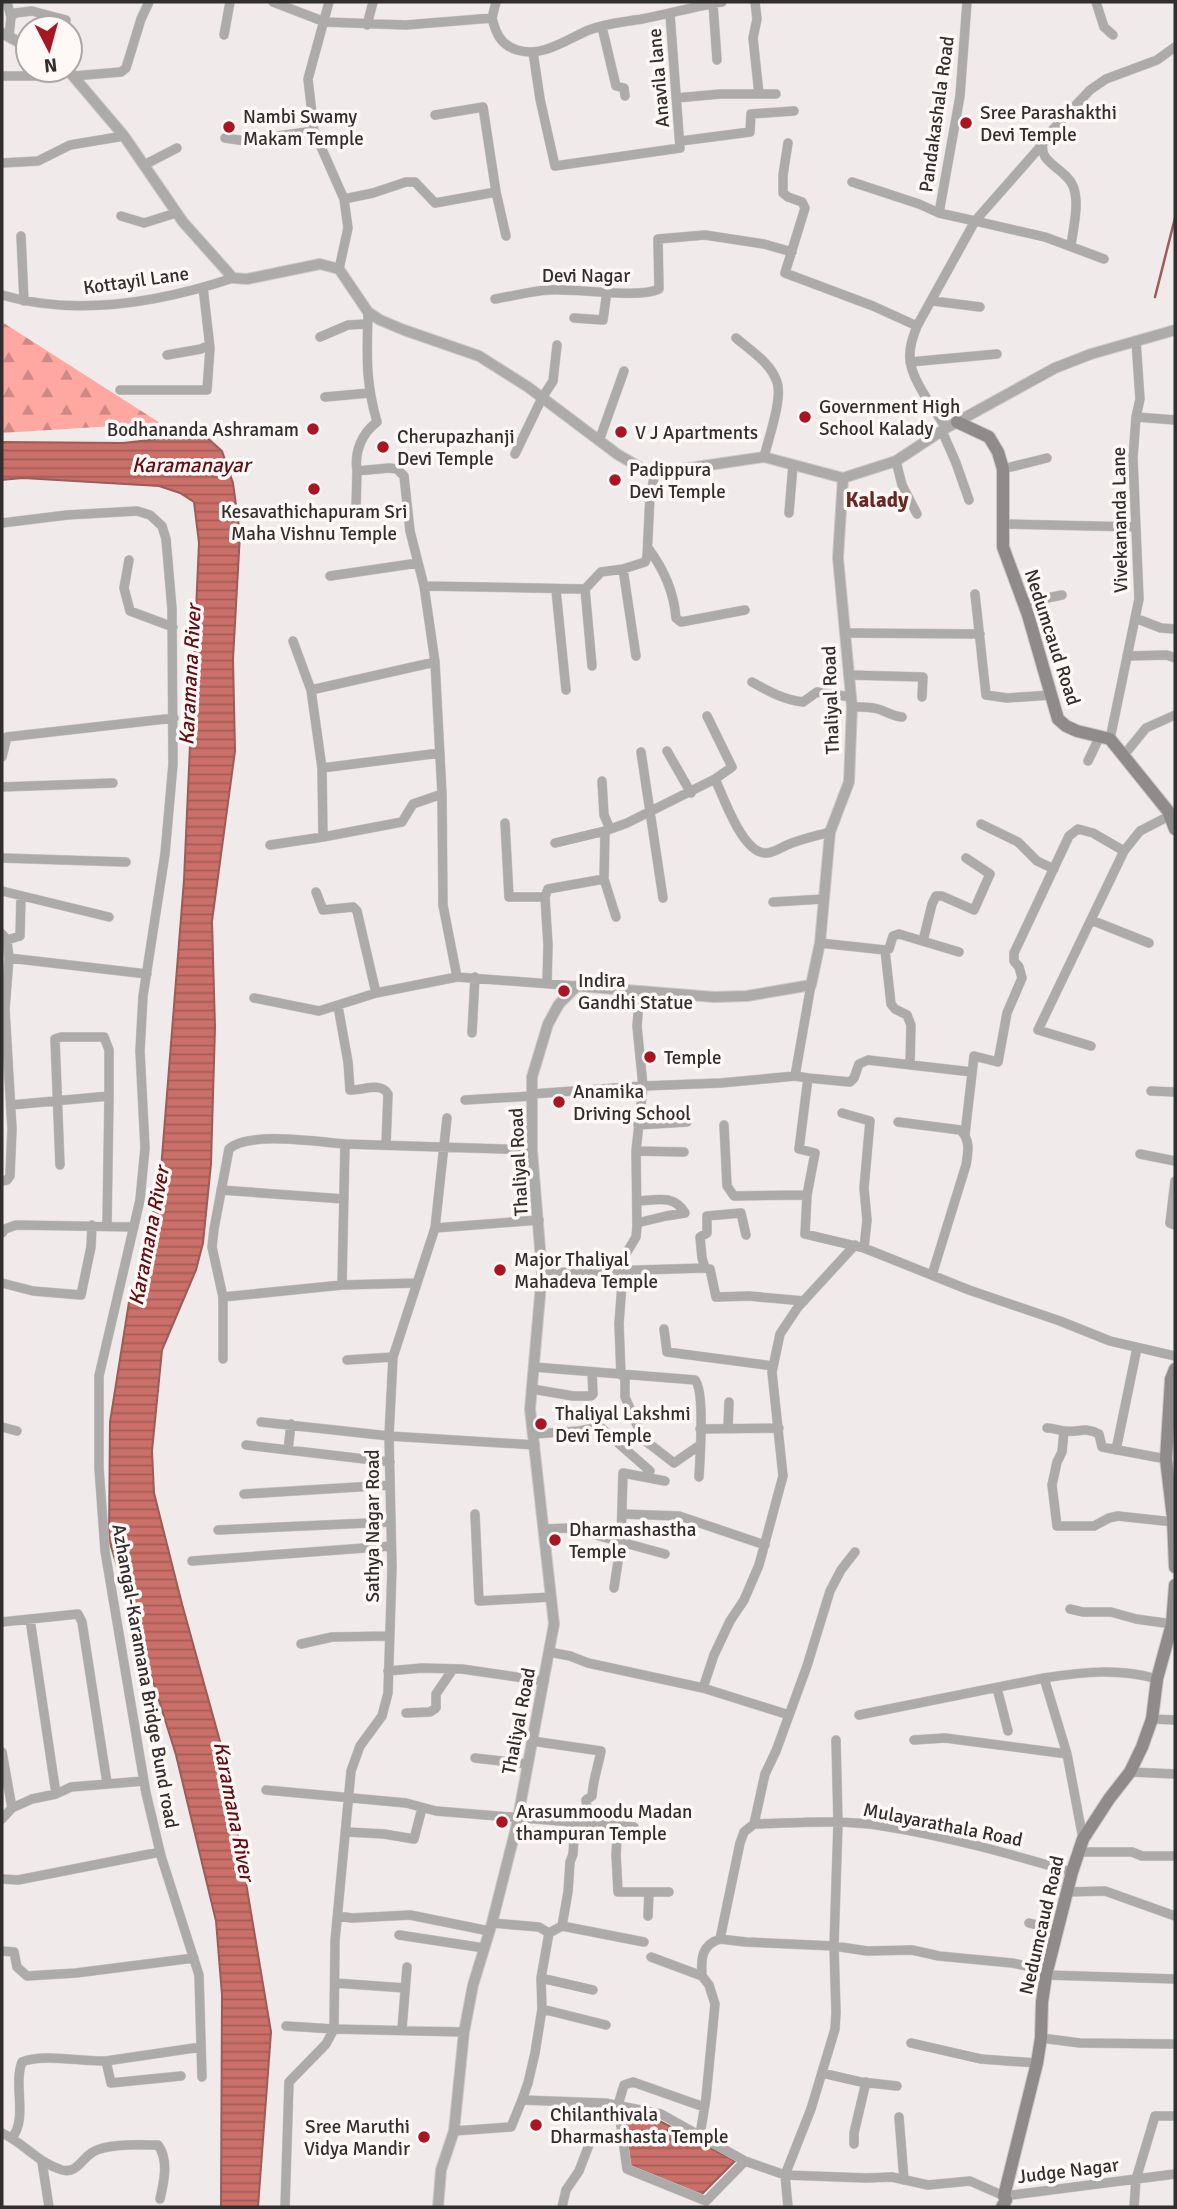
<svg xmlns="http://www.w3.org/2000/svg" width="1177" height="2209" font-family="Signika,sans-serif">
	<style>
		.forest { fill: url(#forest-firs) }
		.water { fill: url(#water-rules); stroke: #9c5c57; stroke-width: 2 }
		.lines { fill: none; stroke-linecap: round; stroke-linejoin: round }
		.stream { stroke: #9c5c57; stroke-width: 2.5 }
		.minor-casing { stroke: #cdc8c8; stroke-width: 10 }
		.tertiary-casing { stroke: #cdc8c8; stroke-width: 12 }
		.secondary-casing { stroke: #cdc8c8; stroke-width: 14 }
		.minor { stroke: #adaaaa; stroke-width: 9 }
		.tertiary { stroke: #adaaaa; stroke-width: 10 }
		.secondary { stroke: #8e8b8a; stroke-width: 12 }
		.poi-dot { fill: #aa1522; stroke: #fef8f7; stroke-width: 2.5 }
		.labels { text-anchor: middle; stroke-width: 7; stroke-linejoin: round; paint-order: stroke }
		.street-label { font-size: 19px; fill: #302e2e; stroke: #fef8f7 }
		.poi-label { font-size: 19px; fill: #302e2e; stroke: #fef8f7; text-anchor: start }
		.water-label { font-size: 21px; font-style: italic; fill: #630d12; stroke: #fef8f7 }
		.neighbourhood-label { font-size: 21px; font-weight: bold; fill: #6c2624; stroke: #fef8f7 }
	</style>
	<defs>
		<pattern id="forest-firs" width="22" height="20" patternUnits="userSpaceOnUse" patternTransform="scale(1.75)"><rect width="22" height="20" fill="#fea8a1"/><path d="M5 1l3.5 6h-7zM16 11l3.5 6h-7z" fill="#ce8984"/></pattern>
		<pattern id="water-rules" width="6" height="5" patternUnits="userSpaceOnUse" patternTransform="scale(1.75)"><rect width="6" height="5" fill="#cb6f69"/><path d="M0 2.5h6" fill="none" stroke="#a55c57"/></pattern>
	</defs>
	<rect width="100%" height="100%" fill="#f0eaea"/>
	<!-- forest -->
	<path class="forest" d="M2 322 160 423 2 433Z"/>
	<!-- water -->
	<path class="water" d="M203 434 222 451 233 483 240 534 233 659 235 751 212 921 215 1027 211 1164 203 1243 196 1270 162 1350 152 1451 154 1493 182 1604 226 1763 271 2032 258 2207H221L222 1995 216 1921 176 1755 109 1540 110 1422 129 1302 147 1241 160 1182 184 880 199 543 194 502 180 493 159 486 23 478 2 480V442L123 443Z
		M622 2110 656 2119 735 2161 701 2195 629 2165Z"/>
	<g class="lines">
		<!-- stream -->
		<path class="stream" d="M1155 297 1175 218"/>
		<defs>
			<path id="minor" d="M7 2 11 17
				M273 2 325 22 406 25 492 18 496 2
				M329 2 308 79 314 131 344 199 348 228 339 269
				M755 2 757 19 753 38 759 94
				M1096 2 1104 27 1113 35
				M713 4 717 60
				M492 18C496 34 501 45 517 50 543 58 567 39 589 30 606 23 624 22 642 19 669 14 696 6 722 2
				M367 25 373 2
				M602 27 616 86 624 88 625 96
				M224 35 230 2
				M9 36 11 17 15 13 32 11 66 20
				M533 52 540 99 555 166 680 148 670 14
				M2 76H41L70 72
				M74 76 121 72 126 68 141 19 149 2
				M676 98 720 94H776
				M435 115 483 107 496 192 506 236
				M225 138 253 142 278 136 314 131
				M681 141 750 132 751 114 794 111
				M788 143 783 175V193L788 197 802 202 805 208 785 273 873 306 917 326
				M1041 146 975 221 1045 237 1104 259
				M2 163 38 161 70 145 124 136
				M144 165 177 148
				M852 182 919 204 939 213
				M344 199 373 193 406 182H415L435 203 496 192
				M121 216 144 223 176 213
				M21 236 24 301
				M1071 246C1073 228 1080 203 1073 186 1065 167 1035 163 1044 139L1090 90 1106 79 1157 60 1175 47
				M2 295C77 317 161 302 233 278
				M495 299C513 296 531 291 549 290 575 288 640 299 659 289L658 239 705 235 764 244 792 252
				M933 301 980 307
				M368 312C367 355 365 380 377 422 362 433 354 452 357 471L389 468 397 469 404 476 410 531 424 586 435 662 442 794 443 905 457 977 577 986
				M574 318 603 320 607 291
				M320 337 348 325 367 324
				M736 338C750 350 771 363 777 382 783 398 768 440 764 457
				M167 355 201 349 209 345
				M910 362 997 354
				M120 390H207L210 348 203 287
				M325 397 369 393
				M1136 417 1175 420
				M946 428C935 410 911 380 910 359 909 347 913 337 917 326L975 221 939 213 960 96 967 2
				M942 431 956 463 969 500
				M599 441 624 371
				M515 454 542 398 553 381 557 345
				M896 461 902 485 917 514
				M1003 469 1047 458
				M356 508 357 471
				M789 513 793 465
				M2 523 67 515 137 511 150 515 162 526 166 539 172 609 173 764 165 854 143 996 140 1051 145 1148 140 1200 99 1376V1468L105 1551 146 1793 161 1856 199 1975 202 2077
				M1002 524 1136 527
				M648 548C663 568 674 593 676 618L681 622 745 610
				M129 560 124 588 130 611 173 627
				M623 569 636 656
				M330 576 418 563
				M424 586 585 589 601 572 623 569 645 562 647 557 650 496 655 473
				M585 589 592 666
				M556 590 566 690
				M975 594 986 695 1007 698 1051 695
				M1023 603 1062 595
				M1135 618 1161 628 1175 629
				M845 633 980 634
				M293 641 311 690 322 768 323 837 402 822 413 804 442 794
				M1127 656 1167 655 1175 658
				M849 675 923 677 922 697
				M752 682C768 691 784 700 803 702L817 692 851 697
				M311 690 435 662
				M852 707C861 707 872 706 881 710 889 713 893 716 902 717
				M707 716 732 767 715 779C724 798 743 855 767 853 775 852 780 848 787 845 801 839 816 836 830 832
				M1110 739 1139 599 1133 458 1136 417 1140 399 1136 341
				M667 751 691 793
				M641 752 663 898
				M1124 755 1146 728 1175 715
				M2 757 7 737 174 718
				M1088 761 1100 736
				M322 768 440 753
				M602 781 604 815 610 829
				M2 787 113 783
				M505 823 509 897H545
				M981 824 1018 842 1037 861 1054 869
				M555 843 605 831
				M270 845 323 837
				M2 858 126 862
				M604 879 616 917
				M2 891 109 917
				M316 892 323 910 353 907 357 911 376 993
				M773 902 824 899
				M1091 920 1149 943
				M2 934 7 940 9 958 5 1009 12 1129 10 1176 7 1180 2 1181
				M7 940 20 936 21 896
				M923 941 932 904 936 896H942L974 910 990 874 966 858
				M820 943 885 950 889 949 893 936 899 934 959 952
				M885 950 891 1004 895 1009 907 1015 911 1025 910 1065
				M9 958 147 974
				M547 983 548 945 545 897 548 889 604 879 605 831 627 823 715 779
				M254 998 319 1011 376 993 457 977
				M338 1006 348 1062 350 1090C363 1091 380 1081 388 1094L386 1145
				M472 1033 475 977
				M1091 1046 1038 1030 1124 851 1140 831 1175 813
				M795 1076 811 985
				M808 1078 850 1082 854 1078 859 1064 868 1060 972 1072
				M1151 1091 1175 1092
				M532 1094 643 1086 721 1083 795 1076 808 1078 799 1149 815 1153 807 1195 805 1234 864 1248 969 1290 1060 1321 1110 1341 1175 1356
				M465 1100 532 1096
				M11 1105 109 1096V1050L104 1037H61L55 1039 60 1165
				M842 1113 870 1121 864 1188 867 1220 864 1248
				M898 1122 960 1130C971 1139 968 1153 966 1165L932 1275
				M638 1125 687 1122
				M724 1125 727 1186 734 1196 807 1195
				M965 1134 974 1056 998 1062 1007 1013 1022 978 1019 967 1014 961V953L1069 836 1078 829 1093 833 1124 851
				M636 1151 684 1152
				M1140 1154 1175 1161
				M1175 1181 1170 1223 1175 1225
				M221 1190 344 1199
				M637 1201C657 1200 674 1194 685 1213L666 1216 637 1223
				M107 1225 109 1096
				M435 1228 539 1220
				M2 1233 5 1229 16 1225 134 1227
				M746 1235 741 1213 707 1216V1233L700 1237 702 1258 705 1268 710 1269 716 1297 749 1296 804 1301
				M542 1273 705 1268
				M2 1283 33 1291 81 1295 91 1247 92 1225
				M342 1285 345 1144 532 1150
				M223 1297 342 1285 416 1283
				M664 1329 667 1352 773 1366
				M223 1359V1297L212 1247 214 1229 229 1149C248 1131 318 1142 345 1144
				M347 1360 393 1357
				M534 1367 695 1380C705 1391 700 1459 699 1477
				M621 1375 619 1324 624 1257 636 1237 637 1227 636 1151 643 1086 637 1026 640 991
				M625 1375V1397L643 1439 674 1463 700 1445
				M532 1389 573 1396H591L593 1394 592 1372
				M261 1422 389 1436 393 1357 435 1228 447 1118
				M2 1427 17 1431
				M728 1428 729 1402
				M1047 1428C1054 1428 1057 1430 1064 1431 1077 1433 1086 1426 1099 1434L1102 1447 1166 1459
				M700 1429 779 1428
				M1064 1431 1062 1452 1057 1462 1052 1485 1057 1526H1094L1109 1518 1118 1516 1173 1522
				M533 1434 579 1431 600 1427 650 1471 644 1477
				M246 1445 390 1462
				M288 1450 291 1424
				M1116 1450 1137 1348
				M244 1494 390 1485
				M475 1514 479 1601 551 1597
				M622 1514 679 1516 765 1545
				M544 1529 570 1528 665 1554
				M218 1530 390 1522
				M192 1561 391 1546
				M614 1588 621 1542 623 1473 665 1481
				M1070 1609 1083 1612H1111L1136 1619 1172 1624
				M30 1619 56 1794
				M2 1622 78 1614 82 1622 107 1783
				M301 1644 332 1637 388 1636
				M549 1652 570 1656 588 1663 703 1688 789 1715
				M388 1671 422 1668 462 1669 544 1681
				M1044 1678C1081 1672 1120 1668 1157 1679
				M703 1688 714 1655 730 1621 744 1600 759 1565 783 1476 772 1372 780 1334 798 1307 855 1245
				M997 1688 1008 1731
				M406 1713 430 1712 436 1708V1694L453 1669
				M859 1715 1044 1678 1067 1754 1083 1839
				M1152 1719 1175 1720
				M914 1740 945 1738 1067 1754
				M532 1741 601 1751C598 1767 593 1780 592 1796L586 1800 589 1824
				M2 1752 12 1808
				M475 1758 528 1764
				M1130 1772 1175 1774
				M266 1790 406 1803 436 1811 634 1827
				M2 1819 12 1808 32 1799 56 1794 71 1787 144 1781
				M754 1824 765 1774 776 1751 807 1666 830 1591 841 1570 855 1552
				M618 1826 616 1854 618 1892H669
				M347 1832 384 1834 414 1839 422 1808
				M1079 1852H1132L1142 1856H1175
				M2 1879 18 1880 160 1852
				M1067 1892 1105 1891 1175 1916
				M338 1916 352 1918 410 1915 489 1931
				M648 1916 649 1892
				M492 1923 539 1927 549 1933 541 1978 542 2009 535 2053 528 2083 522 2100
				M1029 1923 1057 1930
				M562 1926 568 1892 570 1862 573 1854 575 1823
				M549 1933 562 1926 644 1942
				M399 1935 484 1948
				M720 1939 746 1942 834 1946 867 1951 912 1950 939 1956 1012 1963 1047 1970
				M2 1951 14 1952 17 1967 27 1976 76 1973 194 1958
				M651 1957 702 1976
				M1046 1975 1175 1979
				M541 1978 593 1990
				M335 1983 405 1988
				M542 2009 606 2025
				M286 2026 334 2029 335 1941 351 1771 360 1746 382 1716 388 1693 392 1567 389 1436 535 1445
				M402 2029 407 1967
				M1041 2038 1080 2043 1175 2044
				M911 2043 981 2059 1037 2063
				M106 2061 111 2083 181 2076
				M822 2073 861 2082 897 2086
				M704 2107 633 2082 624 2085 618 2105 627 2169 706 2201 745 2161
				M899 2117 904 2180
				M454 2131 511 2127 522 2100 605 2103 661 2114 745 2161 785 2175 866 2178 892 2177 928 2185 970 2181 1004 2196 1136 2179 1155 2116H1175
				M2 2133C24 2143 38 2163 62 2170 77 2174 82 2158 93 2152 108 2143 140 2145 158 2145 169 2160 164 2182 160 2199
				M700 2135 706 2098 715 2004 709 1985 702 1976C701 1959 701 1945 720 1939L740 1843 744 1832 754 1824C797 1823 840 1819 883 1826 947 1836 1010 1854 1072 1872
				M12 2138C28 2118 13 2085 22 2062 43 2053 83 2062 106 2061L201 2047
				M854 2144V2133L866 2082
				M42 2162 49 2207
				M285 2207 289 2082 326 2044 334 2029 464 2032
				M562 2207 566 2190 579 2171 592 2137
				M788 2207 785 2175 811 2109 835 2029 836 2013 834 1946 838 1823 836 1740
				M1134 2207 1136 2179 1175 2174"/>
			<path id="tertiary" d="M2 33 28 47
				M68 70 124 136 183 222 233 278 247 279 320 264 339 269 368 312 380 320 404 330 479 356 528 387 617 454 641 468 655 473 764 457 843 478 896 461 946 428 1055 368 1091 354 1175 330
				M438 2207 441 2170 454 2131 464 2032 473 1985 492 1923 516 1828 554 1624 530 1409 542 1273 532 1150V1077L548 1024 559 1004 577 986 714 997 747 996 811 985 820 943 830 832 849 782 852 707 838 558 843 478"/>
			<path id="secondary" d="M957 422 989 437 998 452 1003 469V547L1028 615 1058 719 1066 726 1077 731 1110 739 1168 811 1175 829
				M1175 1369 1171 1379 1166 1459 1173 1518 1175 1567
				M1002 2207 1006 2200 1004 2196 1037 2063 1041 2038 1042 2002 1046 1975 1072 1872 1083 1839 1109 1799 1130 1772 1142 1747 1152 1719 1157 1679 1172 1624 1175 1585"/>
		</defs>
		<!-- minor casing -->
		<use href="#minor" class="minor-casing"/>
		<!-- tertiary casing -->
		<use href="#tertiary" class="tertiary-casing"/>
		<!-- secondary casing -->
		<use href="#secondary" class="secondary-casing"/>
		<!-- minor -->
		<use href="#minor" class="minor"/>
		<!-- tertiary -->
		<use href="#tertiary" class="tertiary"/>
		<!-- secondary -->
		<use href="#secondary" class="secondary"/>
	</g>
	<!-- markers -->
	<g class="poi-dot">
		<circle cx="966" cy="123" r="7"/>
		<circle cx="229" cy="127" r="7"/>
		<circle cx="805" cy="417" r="7"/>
		<circle cx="313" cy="429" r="7"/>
		<circle cx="621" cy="432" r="7"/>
		<circle cx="383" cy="447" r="7"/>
		<circle cx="615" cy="480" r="7"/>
		<circle cx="314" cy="489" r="7"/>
		<circle cx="564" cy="991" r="7"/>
		<circle cx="650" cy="1057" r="7"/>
		<circle cx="559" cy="1102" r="7"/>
		<circle cx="500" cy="1270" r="7"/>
		<circle cx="541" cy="1424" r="7"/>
		<circle cx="555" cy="1540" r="7"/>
		<circle cx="502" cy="1822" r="7"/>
		<circle cx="536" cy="2125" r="7"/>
		<circle cx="424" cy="2137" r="7"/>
	</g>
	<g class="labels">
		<!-- street labels -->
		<g class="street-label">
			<text transform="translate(658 78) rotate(-95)" y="7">Anavila lane</text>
			<text transform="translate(936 114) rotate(-82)" y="7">Pandakashala Road</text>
			<text x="586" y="282">Devi Nagar</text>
			<text transform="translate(136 280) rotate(-8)" y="7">Kottayil Lane</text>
			<text transform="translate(1119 520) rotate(-91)" y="7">Vivekananda Lane</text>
			<text transform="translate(1053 637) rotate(72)" y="7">Nedumcaud Road</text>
			<text transform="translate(830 700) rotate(-92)" y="7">Thaliyal Road</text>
			<text transform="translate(518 1162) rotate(-93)" y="7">Thaliyal Road</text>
			<text transform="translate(372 1526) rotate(-90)" y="7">Sathya Nagar Road</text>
			<text transform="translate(146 1676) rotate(80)" y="7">Azhangal-Karamana Bridge Bund road</text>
			<text transform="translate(518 1721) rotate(-79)" y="7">Thaliyal Road</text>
			<text transform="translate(943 1824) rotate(11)" y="7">Mulayarathala Road</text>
			<text transform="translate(1041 1925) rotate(-77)" y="7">Nedumcaud Road</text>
			<text transform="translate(1068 2170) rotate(-7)" y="7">Judge Nagar</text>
		</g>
		<!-- poi labels -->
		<g class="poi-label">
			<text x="980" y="119">Sree Parashakthi<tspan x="980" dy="22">Devi Temple</tspan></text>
			<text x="243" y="123">Nambi Swamy<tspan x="243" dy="22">Makam Temple</tspan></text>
			<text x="819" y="413">Government High<tspan x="819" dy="22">School Kalady</tspan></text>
			<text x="299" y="436" text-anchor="end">Bodhananda Ashramam</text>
			<text x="635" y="439">V J Apartments</text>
			<text x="397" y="443">Cherupazhanji<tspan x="397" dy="22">Devi Temple</tspan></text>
			<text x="629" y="476">Padippura<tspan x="629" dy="22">Devi Temple</tspan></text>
			<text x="314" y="518" text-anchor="middle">Kesavathichapuram Sri<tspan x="314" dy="22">Maha Vishnu Temple</tspan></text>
			<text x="578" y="987">Indira<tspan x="578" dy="22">Gandhi Statue</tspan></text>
			<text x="664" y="1064">Temple</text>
			<text x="573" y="1098">Anamika<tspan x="573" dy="22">Driving School</tspan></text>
			<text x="514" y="1266">Major Thaliyal<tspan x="514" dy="22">Mahadeva Temple</tspan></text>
			<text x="555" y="1420">Thaliyal Lakshmi<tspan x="555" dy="22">Devi Temple</tspan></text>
			<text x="569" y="1536">Dharmashastha<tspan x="569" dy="22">Temple</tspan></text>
			<text x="516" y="1818">Arasummoodu Madan<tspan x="516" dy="22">thampuran Temple</tspan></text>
			<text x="550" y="2121">Chilanthivala<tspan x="550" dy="22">Dharmashasta Temple</tspan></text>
			<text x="410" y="2133" text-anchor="end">Sree Maruthi<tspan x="410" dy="22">Vidya Mandir</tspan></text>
		</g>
		<!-- water labels -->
		<g class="water-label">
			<text x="191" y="472">Karamanayar</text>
			<text transform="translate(190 675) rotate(-87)" y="7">Karamana River</text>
			<text transform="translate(149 1236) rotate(-79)" y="7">Karamana River</text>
			<text transform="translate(234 1811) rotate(79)" y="7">Karamana River</text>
		</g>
		<!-- neighbourhood labels -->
		<g class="neighbourhood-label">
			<text x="877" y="507">Kalady</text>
		</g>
	</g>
	<!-- border -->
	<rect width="1177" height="2209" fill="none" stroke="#302e2e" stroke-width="7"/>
	<!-- north arrow -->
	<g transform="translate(49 49) rotate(174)"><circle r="33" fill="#fef8f7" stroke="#aca7a7" stroke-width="2"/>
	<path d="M0-5L12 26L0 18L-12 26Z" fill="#aa1522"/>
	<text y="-10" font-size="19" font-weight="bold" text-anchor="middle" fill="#302e2e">N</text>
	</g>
</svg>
